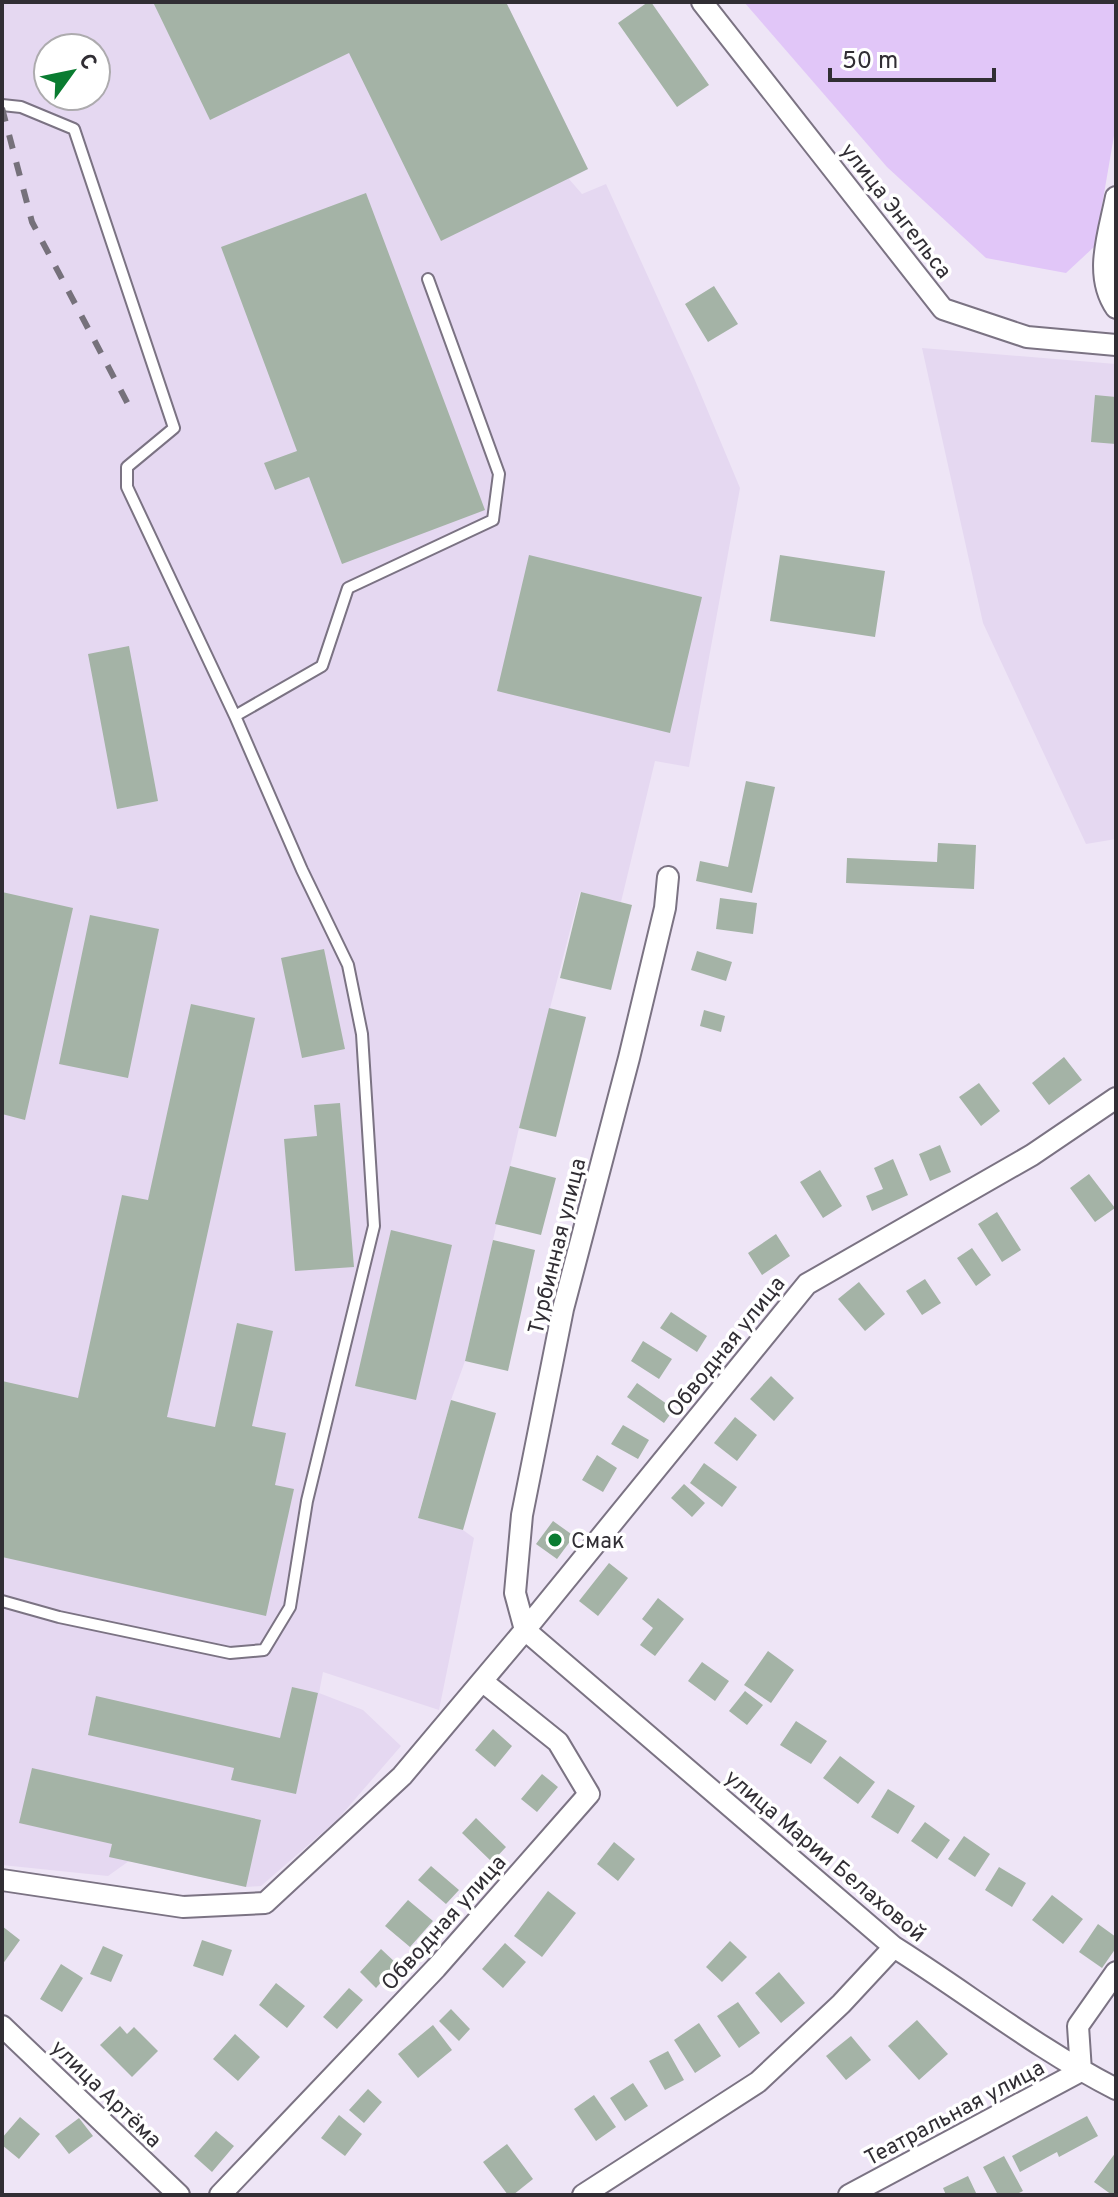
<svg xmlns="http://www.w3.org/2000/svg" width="1118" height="2197" font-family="Overpass,sans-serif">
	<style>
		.built { fill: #e5d8f1; fill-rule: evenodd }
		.green { fill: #e1c6f8 }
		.building { fill: #a4b3a6 }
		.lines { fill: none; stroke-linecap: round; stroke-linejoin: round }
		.lane-casing { stroke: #7b7383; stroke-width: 14 }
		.street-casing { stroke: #7b7383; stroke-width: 24 }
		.lane { stroke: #fff; stroke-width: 10 }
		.street { stroke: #fff; stroke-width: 20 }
		.rail { stroke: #76717b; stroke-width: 6; stroke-dasharray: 14 14; stroke-linecap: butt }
		.poi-dot { fill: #0a7c31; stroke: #fff; stroke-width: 3 }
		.labels { text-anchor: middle; stroke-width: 7; stroke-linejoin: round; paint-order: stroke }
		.street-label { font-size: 22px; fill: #312e34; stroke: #fff }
		.poi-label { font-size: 22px; fill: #312e34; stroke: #fff; text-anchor: start }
	</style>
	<rect width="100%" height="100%" fill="#eee5f6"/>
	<!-- built -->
	<path class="built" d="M2 2H506L588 169 569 179 582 194 606 184 694 378 740 488 689 767 655 761 621 902 580 892 519 1128 465 1361 451 1400 418 1517 463 1530 474 1538 439 1710 323 1672 319 1693 363 1710 401 1746 337 1820 261 1886 246 1887 129 1861 108 1876 2 1865ZM48 48H96V96H48Z
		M922 348 1116 364V839L1086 844 983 623Z"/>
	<!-- green -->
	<path class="green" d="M744 2H1116V124L1095 246 1066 273 986 258 887 167Z"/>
	<!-- building -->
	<path class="building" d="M153 2H506L588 169 441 241 349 53 210 120Z
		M648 2H651L709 85 677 107 618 23Z
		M366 193 485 510 342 564 309 477 275 490 264 463 297 451 221 247Z
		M714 286 738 324 708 342 685 304Z
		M1095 395 1116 397V444L1091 442Z
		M529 555 702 597 670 733 497 691Z
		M780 555 885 571 875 637 770 621Z
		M129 646 158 801 117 809 88 654Z
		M746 781 775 787 752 893 696 881 700 861 728 867Z
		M938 843 976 845 974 889 846 883 847 858 937 862Z
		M2 892 73 908 25 1120 2 1114Z
		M581 892 632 905 611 990 560 978Z
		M720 898 757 903 753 934 716 929Z
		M90 915 159 929 128 1078 59 1064Z
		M324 949 345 1049 302 1058 281 958Z
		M697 951 732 962 726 981 691 970Z
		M191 1004 255 1018 167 1417 215 1427 237 1323 273 1331 252 1426 286 1433 275 1485 294 1489 266 1616 2 1557V1381L78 1398 122 1195 148 1200Z
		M549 1008 586 1017 556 1137 519 1128Z
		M704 1010 725 1016 721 1032 700 1026Z
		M1064 1057 1082 1080 1049 1105 1032 1083Z
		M979 1083 1000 1111 981 1126 959 1097Z
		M340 1103 354 1267 295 1271 284 1139 317 1136 314 1105Z
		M940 1145 951 1172 930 1181 919 1154Z
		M893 1159 908 1195 872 1211 866 1196 883 1189 874 1168Z
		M510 1166 556 1178 541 1235 495 1224Z
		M820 1170 842 1206 823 1218 800 1182Z
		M1089 1174 1115 1208 1095 1222 1070 1188Z
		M997 1212 1021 1250 1002 1262 978 1224Z
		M391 1230 452 1245 416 1400 355 1386Z
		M776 1234 790 1256 762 1275 748 1253Z
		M493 1240 535 1250 508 1371 465 1361Z
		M972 1248 991 1275 976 1286 957 1258Z
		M925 1279 941 1303 922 1315 906 1291Z
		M859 1282 885 1314 865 1331 838 1299Z
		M671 1312 707 1336 697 1352 660 1328Z
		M643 1341 672 1359 659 1379 631 1361Z
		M771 1376 794 1398 774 1421 750 1399Z
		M637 1383 674 1409 664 1423 627 1397Z
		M451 1400 496 1413 463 1530 418 1518Z
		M735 1417 757 1435 737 1461 714 1443Z
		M623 1425 649 1440 638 1459 611 1444Z
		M597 1455 617 1468 603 1492 582 1480Z
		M704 1463 737 1487 722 1507 690 1483Z
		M684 1484 705 1503 692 1517 671 1498Z
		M553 1521 574 1536 557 1559 536 1544Z
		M609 1563 628 1578 598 1616 579 1601Z
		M658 1598 684 1619 655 1656 640 1645 653 1628 642 1619Z
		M768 1651 794 1670 771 1703 744 1685Z
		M702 1662 729 1681 715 1701 688 1681Z
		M292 1687 318 1693 296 1794 231 1780 234 1768 88 1735 96 1696 280 1738Z
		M745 1691 763 1705 747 1725 729 1711Z
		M796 1721 827 1741 811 1764 780 1745Z
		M493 1729 512 1746 495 1767 475 1750Z
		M840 1756 875 1782 858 1804 823 1778Z
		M32 1768 261 1820 246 1887 109 1857 112 1844 19 1823Z
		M542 1774 558 1787 537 1812 521 1799Z
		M888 1789 915 1806 898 1834 871 1817Z
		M476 1818 506 1847 492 1862 462 1833Z
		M925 1822 950 1840 937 1859 911 1841Z
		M964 1836 990 1854 975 1877 948 1859Z
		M614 1842 635 1859 618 1881 597 1864Z
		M431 1866 459 1890 446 1904 418 1880Z
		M999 1867 1026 1883 1012 1907 985 1890Z
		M548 1891 576 1913 542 1957 514 1936Z
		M1052 1895 1083 1919 1063 1944 1032 1920Z
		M408 1900 433 1921 410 1947 385 1926Z
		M1098 1924 1116 1937V1948L1102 1968 1079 1952Z
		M2 1926 20 1940 2 1965Z
		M202 1940 232 1950 223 1976 193 1966Z
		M730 1941 747 1957 722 1982 706 1967Z
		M505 1943 526 1962 503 1988 482 1969Z
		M103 1946 123 1955 111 1982 90 1974Z
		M381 1949 397 1964 376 1988 360 1972Z
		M61 1964 83 1978 62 2012 40 1999Z
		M779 1972 805 2003 781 2023 755 1993Z
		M276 1983 305 2006 287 2028 259 2005Z
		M349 1988 363 2000 337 2029 323 2017Z
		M738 2002 760 2033 739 2048 717 2016Z
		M451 2009 470 2029 459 2041 439 2021Z
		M917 2020 948 2054 919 2080 888 2046Z
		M699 2023 721 2056 695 2073 674 2040Z
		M433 2025 452 2050 418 2078 398 2054Z
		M120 2026 127 2034 134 2027 158 2051 132 2077 100 2045Z
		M235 2034 260 2057 238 2081 213 2059Z
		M851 2036 871 2060 846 2080 826 2056Z
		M668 2051 684 2080 665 2090 649 2061Z
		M633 2083 648 2106 625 2121 610 2098Z
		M368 2089 382 2102 364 2123 349 2110Z
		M594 2095 616 2127 596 2141 574 2109Z
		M339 2115 362 2134 345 2156 321 2138Z
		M1087 2116 1098 2136 1059 2157 1057 2152 1020 2172 1012 2156Z
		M20 2117 40 2134 19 2159 2 2145V2138Z
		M79 2118 93 2136 69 2154 55 2136Z
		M216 2131 234 2146 212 2172 194 2156Z
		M507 2144 533 2179 513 2195H508L483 2162Z
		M1116 2152V2195H1112L1094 2182Z
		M1004 2156 1023 2191 1015 2195H998L983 2167Z
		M968 2176 977 2195H946L943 2188Z"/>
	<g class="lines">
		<defs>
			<path id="lane" d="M2 105 21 107 74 129 174 428 127 467V487L235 716 302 870 348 965 362 1034 374 1226 307 1501 290 1607 264 1650 230 1653 59 1617 2 1601
				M235 716 322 666 348 588 493 520 499 474 428 279"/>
			<path id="street" d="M702 2 943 309 1027 337 1116 345
				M1116 197C1109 233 1093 275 1116 308
				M525 1630 515 1593 522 1515 563 1309 629 1058 665 908 668 877
				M525 1630 894 1947C967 1993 1039 2050 1116 2089
				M2 1880 183 1907 265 1903 402 1776 525 1630 807 1284 1032 1155 1116 1098
				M2 2026 179 2195
				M1081 2071 1078 2026 1116 1972
				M220 2195 436 1968 589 1794 558 1742 482 1681
				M583 2195 758 2082 841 2004 894 1947
				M849 2195 1081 2071"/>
		</defs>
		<!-- lane casing -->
		<use href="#lane" class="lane-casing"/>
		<!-- street casing -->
		<use href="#street" class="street-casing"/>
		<!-- lane -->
		<use href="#lane" class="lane"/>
		<!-- street -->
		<use href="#street" class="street"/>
		<!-- rail -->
		<path class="rail" d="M2 108 32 222 129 406"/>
	</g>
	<!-- markers -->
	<circle class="poi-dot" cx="555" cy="1540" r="8"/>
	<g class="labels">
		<!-- street labels -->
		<g class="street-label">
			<text transform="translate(897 210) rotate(52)" y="8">улица Энгельса</text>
			<text transform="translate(556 1246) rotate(-76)" y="8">Турбинная улица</text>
			<text transform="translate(725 1346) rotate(-51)" y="8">Обводная улица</text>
			<text transform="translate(826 1855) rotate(40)" y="8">улица Марии Белаховой</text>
			<text transform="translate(443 1922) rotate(-48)" y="8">Обводная улица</text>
			<text transform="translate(107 2093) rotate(44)" y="8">улица Артёма</text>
			<text transform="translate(954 2112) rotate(-28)" y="8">Театральная улица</text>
		</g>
		<!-- poi labels -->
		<g class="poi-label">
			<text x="571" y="1548">Смак</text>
		</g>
	</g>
	<!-- border -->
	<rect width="1118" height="2197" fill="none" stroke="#312e34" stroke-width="8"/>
	<!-- north arrow -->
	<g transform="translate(72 72) rotate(57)"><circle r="38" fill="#ffffff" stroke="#adabae" stroke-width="2"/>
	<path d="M0-6L14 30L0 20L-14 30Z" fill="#0a7c31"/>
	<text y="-12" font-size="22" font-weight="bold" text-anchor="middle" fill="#312e34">С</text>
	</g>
	<!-- scale -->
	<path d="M830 68v12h164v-12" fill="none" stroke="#312e34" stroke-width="4"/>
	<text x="842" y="68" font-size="24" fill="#312e34" stroke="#ffffff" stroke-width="6" paint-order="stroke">50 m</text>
</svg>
